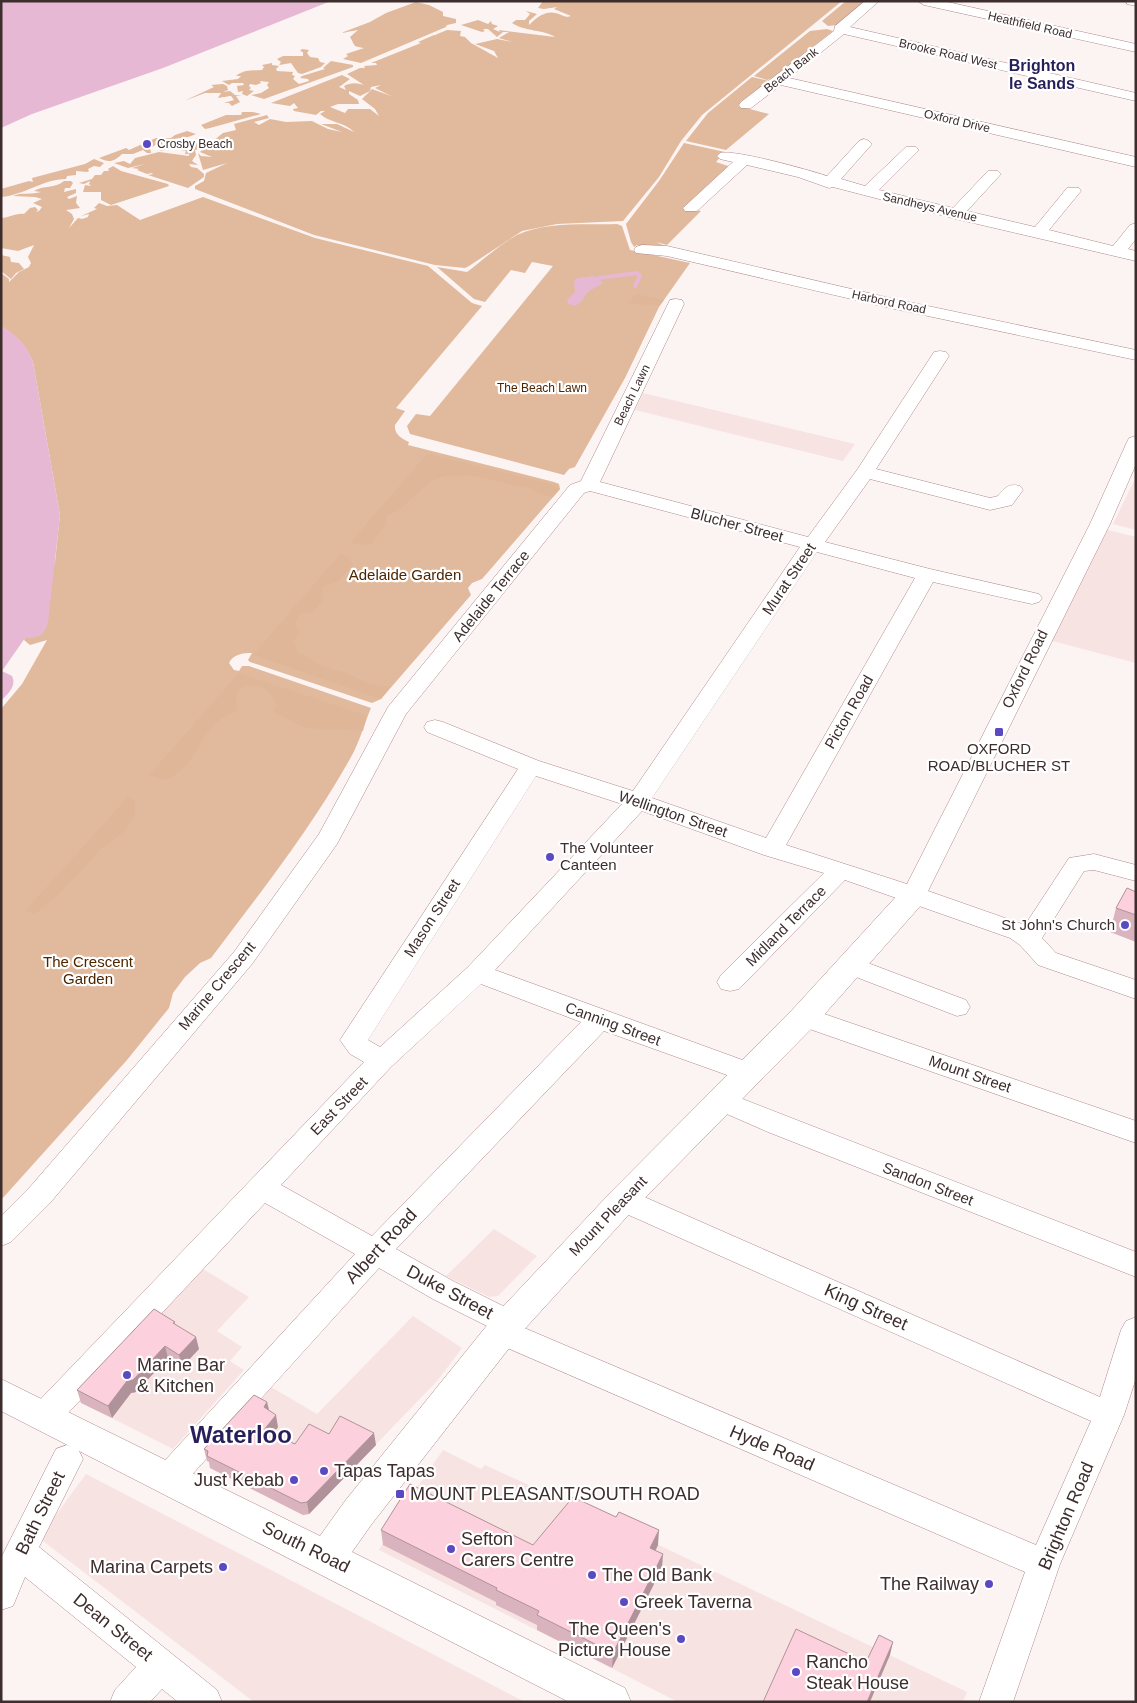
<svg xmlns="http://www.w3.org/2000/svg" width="1137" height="1703" font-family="Arial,sans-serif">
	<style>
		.built { fill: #f8e3e3 }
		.green { fill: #e1b99c; fill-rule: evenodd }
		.forest { fill: #e0b698 }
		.water { fill: #e6b8d4 }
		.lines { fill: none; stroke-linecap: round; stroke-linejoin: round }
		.stream { stroke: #e6b8d4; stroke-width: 4 }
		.minor-casing { stroke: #b08989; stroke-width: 1 }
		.tertiary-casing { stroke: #b08989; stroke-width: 1 }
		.minor { fill: #fff; fill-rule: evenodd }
		.tertiary { fill: #fff; fill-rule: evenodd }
		.wall { fill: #d9b3bd }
		.shaded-wall { fill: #b0929a }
		.building { fill: #fcd0dc; stroke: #b0929a }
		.poi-dot { fill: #5b49c1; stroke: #fff; stroke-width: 2 }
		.labels { text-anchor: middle; stroke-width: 4.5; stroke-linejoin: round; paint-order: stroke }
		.far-street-label { font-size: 12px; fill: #3d2d2d; stroke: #fff }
		.far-poi-label { font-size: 12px; fill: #3d2d2d; stroke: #fff; text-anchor: start }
		.far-park-label { font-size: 12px; fill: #4d2600; stroke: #fff }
		.street-label { font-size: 15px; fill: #3d2d2d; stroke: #fff }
		.park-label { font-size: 15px; fill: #4d2600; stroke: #fff }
		.poi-label { font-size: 15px; fill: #3d2d2d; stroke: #fff }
		.far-district-label { font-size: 16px; font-weight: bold; fill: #271f59; stroke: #fff }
		.near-street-label { font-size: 18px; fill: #3d2d2d; stroke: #fff }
		.near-poi-label { font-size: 18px; fill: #3d2d2d; stroke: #fff; text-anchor: start }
		.near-district-label { font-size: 24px; font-weight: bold; fill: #271f59; stroke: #fff }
	</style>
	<rect width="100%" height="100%" fill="#fcf3f3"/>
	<!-- built -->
	<path class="built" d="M643 393 855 444 843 461 635 410Z
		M1136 477V530L1113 524Z
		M1100 528 1136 537V663L1045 639Z
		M494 1229 537 1256 498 1296 489 1297 446 1276Z
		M203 1269 249 1297 217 1331 242 1347 230 1361 244 1370 173 1449 78 1401Z
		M413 1316 462 1348 438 1380 309 1514 303 1515 210 1468 208 1456 271 1387 317 1414Z
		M443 1450 481 1469 485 1465 642 1537 967 1692 963 1702H678L379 1550 409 1499Z
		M86 1474 525 1702H254L39 1538Z"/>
	<!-- green -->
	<path class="green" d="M543 1H842L702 115 681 141 659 177 623 221 557 224 522 231 469 266 465 268 435 265 314 235 195 189V186L204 181 206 173 227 163 203 170 198 153 201 156 212 157 200 152 202 150 201 149 195 150 196 155 192 161 198 165 189 164 191 167 197 168 204 174V177L188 188 148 175 153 174 152 173 147 174 137 170 139 169 132 168 145 164 128 168 114 163 124 161 130 164 135 158 159 152 189 156V154H185L186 151 175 149 198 138 213 141 223 133 236 130 234 124 267 115 269 118 254 122 259 125 270 119 286 122 312 121 328 129 342 132 321 124H337L354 132C345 122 330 123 320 114L325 111H321L316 115 294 111 293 109 298 108 294 103 290 106 271 103 342 75 350 79 339 87 346 90 344 86C351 82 357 83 364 85L347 74 360 68H365L364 66 377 65 376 63H371L421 43 418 42 434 35 437 36 435 35 447 30 461 31 460 36 465 37 471 43 498 58 494 51 475 44 497 39 513 42 499 38 509 32H503L497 37 488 29H483L485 31 482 32 461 25 478 20 488 24 491 21 492 24 498 26 493 29 500 32 499 30 555 37C543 29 525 32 512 23L516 20H525L530 14 526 11 537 14 529 21V25C553 0 562 21 571 16L554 9 557 7 544 9 538 8ZM381 85 375 88 391 96 372 89 362 99 375 109 379 116 370 109H348L345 113 330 107 338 104H359L358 100 349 94V91L360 96 370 91 371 87Z
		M846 1H869L837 25 828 26 822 21Z
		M416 2 429 5 443 12V16L456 19V23L447 25 446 27 361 63 343 59 348 56 346 54 364 48C352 46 356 47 350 37L358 30 341 33 370 22 386 13Z
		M827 29 833 31 773 78 767 80 754 76 810 31Z
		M302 49 309 50 307 53 310 57 318 58 320 62 325 63 321 67 302 74 298 73 291 63 279 65 281 62 277 59 283 56H303V52L300 51Z
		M331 61 353 65V67L264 99 251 95 261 93 269 88 267 85 269 82 260 81 261 83 256 85 250 84 249 86 251 88 249 90 254 91 247 96 242 94 243 91 238 92 237 86 244 85 243 83H232L229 85 222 81 238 79 241 76H236C245 69 252 71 262 70L264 67 262 65 272 63V65L279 66 276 69 277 71 293 72 292 75 295 76 293 79 299 84 309 81 308 79 300 78 302 76 325 69 323 68Z
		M752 77 769 81 738 106 769 114 726 150 686 141 708 113Z
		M223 84 227 86 228 90 223 92 230 91 235 95 242 96H236L240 102 232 106 229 103H224L234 100 231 96C230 96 218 98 218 98L221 93H205L184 101 214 87 211 85Z
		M242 112H253L261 114 210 128 205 129 201 125 226 115H241Z
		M187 131 196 134C187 139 174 137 165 142L170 147 169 149 160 151 161 145 157 144 150 148 151 153H147L143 150 133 154H122C114 162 109 163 99 158L126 148 129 150 156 138H171L175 135Z
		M684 143 725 152 716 162 731 167 687 208 701 211 667 245 656 242 665 246 637 245 634 247 631 242 626 224 659 181Z
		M94 159 104 163 100 167 94 166 88 169 89 171 87 172 76 171V175L67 176 66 179C43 179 25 195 1 197V189L29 181 33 182 32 178 85 164Z
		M113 166 121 171 168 184 169 186 111 205 101 200V192H83L85 185 91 186 89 184 90 181 84 184 79 183 92 179 95 175H101L104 171H109L108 169Z
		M64 181H71L73 183 70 188H65L64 192 76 189V193L67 197 69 199 77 196 76 203 80 208 66 210 72 214 74 219 69 228 78 218 82 219 88 217 89 214 81 216 97 209 94 208 99 203 107 206 117 205 140 220 203 197 315 238 428 266 472 303 482 306 396 408 405 411 395 425C394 434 401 438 409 442L408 445 554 482 559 484 560 489 482 579 472 583 468 588 471 595 381 699 372 703 250 662 248 660 252 653C243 653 233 654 229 663L234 670 239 671 242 666H249L371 708C364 724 360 741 351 757 311 829 260 893 211 958L200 963 185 977 173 993 169 1008 127 1060 1 1200V709L22 684 47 640 30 645 24 640 55 562 60 515 33 362C26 344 16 336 1 326V273L9 279V282L19 272 29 267 31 263 28 257 34 245 18 251 1 248V218C10 218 15 213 24 214L30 208 35 207 38 210 36 212 39 211 42 207 33 203 42 199 35 197 13 196C22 192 32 195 41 192L34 191C43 185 55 189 64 181Z
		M617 224 622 226 630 250 690 263 659 307 625 378 575 467 569 469 564 475 410 434 407 426 416 414 430 416 553 266 532 262 525 273 511 270 485 302 474 299 437 267 467 272C483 260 499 245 517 235 546 221 585 225 617 224Z
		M1 255 10 257 11 262 19 263 24 269 16 273 11 279 1 271Z"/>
	<!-- forest -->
	<path class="forest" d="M636 294 664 300 660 305 627 304Z
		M427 454 551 484 560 489 553 497 538 493 533 489 470 475 445 476 430 482 398 511 386 516V525L370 545 350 543Z
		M340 554 347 556 353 564 339 581 322 587 323 600 313 612 299 614 295 623 300 633 293 641 298 653 306 656 319 665 349 674 368 683 390 687 381 699 253 655Z
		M239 673 367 716 363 731C344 728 324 732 305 727 294 724 285 716 273 712L277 705C269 677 225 678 238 711 195 724 202 767 164 780L149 775Z
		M128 797 135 800V815L131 823 122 833 102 848 59 894 35 914 25 911Z"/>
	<!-- water -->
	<path class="water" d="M1 1H331L163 68 32 114 1 128Z
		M593 276 600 279 602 284C597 287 591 289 587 293 581 301 580 308 568 304L567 300 575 292 574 281 577 278Z
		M1 326C16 334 27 345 33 362L60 515 48 623C44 635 38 639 25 638L2 671 12 676C17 686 8 694 1 701Z"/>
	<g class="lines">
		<!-- stream -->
		<path class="stream" d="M599 278 637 273 640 276 635 286"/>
		<defs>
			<path id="minor" d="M865 1H879L850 27 1136 93V101L844 34 789 78 1136 157V167L781 85 751 108H741L739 105 741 102 834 31 835 26Z
				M918 1H943L1136 44V52L924 5Z
				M1126 1H1136V6L1127 4Z
				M864 139 869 141 872 144 841 179 865 186 906 147H916L919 150 879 190 953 208 988 171H998L1001 174 967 211 1035 227 1067 188H1079L1081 191 1049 230 1113 246 1130 225 1136 223V239L1128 249 1136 251V261L956 219 833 187 829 188 798 177 747 165 697 211H685L683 208 733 162 720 159 717 156 720 153C734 149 809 170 827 176L859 141Z
				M642 245 667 246 890 298 1136 350V360L890 308 667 256 636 253 634 250 636 247Z
				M676 299 682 300 684 304 600 482 808 537 857 470 934 352 940 351 946 352 949 356 876 469 990 498 998 496C1005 488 1008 483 1020 486L1023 490 1012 505 990 510 870 479 825 542 930 569 1039 594 1042 598 1039 602 1032 604 933 582 786 845 907 884 1090 524 1127 442 1129 438 1136 436V464L1110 524 928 891 1025 925 1069 858 1094 854 1136 865V881L1094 870 1084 871 1042 938 1056 953 1136 980V999L1038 965 1020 945 1010 938 845 880 739 989 730 991 721 989 717 982 721 975 824 873 764 855 642 811 495 970 759 1066 763 1073 759 1080 750 1083 741 1080 604 1031 396 1249 453 1281 519 1314 524 1323 522 1327 1036 1545 1091 1421 613 1208 609 1200 613 1192 623 1189 633 1192 1100 1397 1121 1330 1126 1321 1136 1317V1378L1124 1415 1060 1564 1013 1702H979L1025 1572 491 1341 486 1332 489 1327 433 1299 379 1268 179 1489 168 1493 157 1489 152 1479 157 1469 355 1254 265 1203 56 1426 45 1430 34 1426 30 1416 34 1406 364 1062 350 1054 340 1040 518 769 427 732 424 727 427 722 435 720 443 722 539 761 633 791 800 547 590 491 584 493 406 714 337 844 252 964 50 1203 11 1242 1 1246V1216L30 1187 234 952 319 834 388 707 570 485 581 481 668 304 670 300ZM817 552 915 578 766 838 652 798ZM536 776 622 804 468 967 380 1047 368 1040ZM481 984 581 1022 372 1236 281 1185 391 1067Z
				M852 957 966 1000 970 1007 966 1014 957 1016 843 972 839 966 843 960Z
				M804 1007 1136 1121V1143L795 1024 791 1017 795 1010Z
				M722 1091 1136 1252V1277L768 1132 713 1108 709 1101 713 1094Z
				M67 1445 78 1449 83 1459 39 1547 217 1690 222 1702H178L162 1689 150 1702H110L115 1690 136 1667 25 1577 13 1606 1 1610V1558L56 1449Z"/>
			<path id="tertiary" d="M913 886 923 889 927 896 923 903 815 1025 634 1209 521 1333 371 1525 352 1552 625 1688 631 1702H569L1 1411V1379L320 1536 345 1501 497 1313 612 1191 793 1009 903 889Z"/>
		</defs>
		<!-- minor casing -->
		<use href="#minor" class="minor-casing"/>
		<!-- tertiary casing -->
		<use href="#tertiary" class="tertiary-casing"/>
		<!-- minor -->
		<use href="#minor" class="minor"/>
		<!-- tertiary -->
		<use href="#tertiary" class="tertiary"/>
	</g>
	<!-- wall -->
	<path class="wall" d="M1136 892V942L1110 932 1116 908Z
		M175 1322V1324L199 1349 182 1367 168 1358 136 1392 131 1393 112 1418 81 1403 77 1390Z
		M267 1402 269 1411 278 1427 273 1434 295 1444 329 1434 376 1445 309 1514 303 1515 210 1468 209 1462 207 1461 204 1449Z
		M381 1530 533 1545H658L656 1550 662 1568 612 1668 537 1630V1625L496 1605V1602L383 1545Z"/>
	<!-- shaded-wall -->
	<path class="shaded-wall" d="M196 1337 199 1349 182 1367 179 1355Z
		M165 1346 168 1358 136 1392 131 1393 112 1418 108 1406 127 1381Z
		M267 1402 270 1414 264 1407Z
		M276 1415 278 1427 267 1442 264 1430Z
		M374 1433 376 1445 309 1514 307 1502Z
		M659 1530 658 1545 649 1562 650 1548Z
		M663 1554 662 1568 612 1668 613 1653Z
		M893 1642 890 1655 870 1702H867Z"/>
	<!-- building -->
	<path class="building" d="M1127 888 1136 892V915L1116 908Z
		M154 1309 175 1322 173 1323 196 1337 179 1355 165 1346 133 1380 127 1381 108 1406 77 1390Z
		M254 1395 267 1402 264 1407 276 1415 264 1430 295 1444 309 1424 329 1434 340 1416 374 1433 307 1502 301 1503 207 1456 208 1451 204 1449Z
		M410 1484 533 1545 573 1497 616 1517 619 1512 659 1530 650 1548 663 1554 613 1653 537 1615 539 1611 496 1590 497 1588 381 1530Z
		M796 1629 866 1662 879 1635 893 1642 867 1702H763Z"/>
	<!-- markers -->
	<g class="poi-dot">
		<circle cx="147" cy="144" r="5"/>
		<rect x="994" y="727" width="10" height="10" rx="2.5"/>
		<circle cx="550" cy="857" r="5"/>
		<circle cx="1125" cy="925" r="5"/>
		<circle cx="127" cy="1375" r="5"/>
		<circle cx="324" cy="1471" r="5"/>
		<circle cx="294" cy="1480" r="5"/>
		<rect x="395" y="1489" width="10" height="10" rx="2.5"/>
		<circle cx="451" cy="1549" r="5"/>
		<circle cx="223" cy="1567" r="5"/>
		<circle cx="592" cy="1575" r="5"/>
		<circle cx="989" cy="1584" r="5"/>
		<circle cx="624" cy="1602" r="5"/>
		<circle cx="681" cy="1639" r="5"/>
		<circle cx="796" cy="1672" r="5"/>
	</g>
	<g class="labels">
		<!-- far-street labels -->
		<g class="far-street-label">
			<text transform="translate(1030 25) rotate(13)" y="4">Heathfield Road</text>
			<text transform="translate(948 54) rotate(13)" y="4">Brooke Road West</text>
			<text transform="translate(791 70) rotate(-38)" y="4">Beach Bank</text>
			<text transform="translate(957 121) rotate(13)" y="4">Oxford Drive</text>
			<text transform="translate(930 207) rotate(13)" y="4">Sandheys Avenue</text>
			<text transform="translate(889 302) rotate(12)" y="4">Harbord Road</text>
			<text transform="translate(632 395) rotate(-64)" y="4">Beach Lawn</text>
		</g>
		<!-- far-poi labels -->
		<g class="far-poi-label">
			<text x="157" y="148">Crosby Beach</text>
		</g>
		<!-- far-park labels -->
		<g class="far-park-label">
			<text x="542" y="392">The Beach Lawn</text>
		</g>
		<!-- street labels -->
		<g class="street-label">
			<text transform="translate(737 525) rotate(15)" y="5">Blucher Street</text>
			<text transform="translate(789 579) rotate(-56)" y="5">Murat Street</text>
			<text transform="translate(491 596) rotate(-51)" y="5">Adelaide Terrace</text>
			<text transform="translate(1025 669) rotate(-64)" y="5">Oxford Road</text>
			<text transform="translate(849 712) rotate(-60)" y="5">Picton Road</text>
			<text transform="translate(673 814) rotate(19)" y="5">Wellington Street</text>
			<text transform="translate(432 918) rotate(-57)" y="5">Mason Street</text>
			<text transform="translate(786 926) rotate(-45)" y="5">Midland Terrace</text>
			<text transform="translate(217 986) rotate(-50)" y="5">Marine Crescent</text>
			<text transform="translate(613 1024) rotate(20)" y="5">Canning Street</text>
			<text transform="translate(970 1074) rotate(19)" y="5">Mount Street</text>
			<text transform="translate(339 1106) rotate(-46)" y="5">East Street</text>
			<text transform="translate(928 1184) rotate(21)" y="5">Sandon Street</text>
			<text transform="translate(608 1216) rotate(-46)" y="5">Mount Pleasant</text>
		</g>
		<!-- park labels -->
		<g class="park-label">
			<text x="405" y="580">Adelaide Garden</text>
			<text x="88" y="967">The Crescent<tspan x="88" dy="17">Garden</tspan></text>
		</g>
		<!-- poi labels -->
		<g class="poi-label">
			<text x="999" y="754">OXFORD<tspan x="999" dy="17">ROAD/BLUCHER ST</tspan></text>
			<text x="560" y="853" text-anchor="start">The Volunteer<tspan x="560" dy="17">Canteen</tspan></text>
			<text x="1115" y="930" text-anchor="end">St John's Church</text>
		</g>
		<!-- far-district labels -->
		<g class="far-district-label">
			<text x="1042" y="71">Brighton<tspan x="1042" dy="18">le Sands</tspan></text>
		</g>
		<!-- near-street labels -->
		<g class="near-street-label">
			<text transform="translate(381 1246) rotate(-47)" y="6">Albert Road</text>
			<text transform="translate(450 1292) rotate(28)" y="6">Duke Street</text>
			<text transform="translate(866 1307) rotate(24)" y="6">King Street</text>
			<text transform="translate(772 1448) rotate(23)" y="6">Hyde Road</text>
			<text transform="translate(40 1513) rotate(-64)" y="6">Bath Street</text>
			<text transform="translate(1066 1516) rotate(-67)" y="6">Brighton Road</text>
			<text transform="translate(306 1547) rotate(26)" y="6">South Road</text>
			<text transform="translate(113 1627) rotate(39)" y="6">Dean Street</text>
		</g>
		<!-- near-poi labels -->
		<g class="near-poi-label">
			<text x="137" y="1371">Marine Bar<tspan x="137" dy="21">&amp; Kitchen</tspan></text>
			<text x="334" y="1477">Tapas Tapas</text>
			<text x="284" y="1486" text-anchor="end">Just Kebab</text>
			<text x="410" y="1500">MOUNT PLEASANT/SOUTH ROAD</text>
			<text x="461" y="1545">Sefton<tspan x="461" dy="21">Carers Centre</tspan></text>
			<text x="213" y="1573" text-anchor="end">Marina Carpets</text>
			<text x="602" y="1581">The Old Bank</text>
			<text x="979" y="1590" text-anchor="end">The Railway</text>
			<text x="634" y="1608">Greek Taverna</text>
			<text x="671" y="1635" text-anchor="end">The Queen's<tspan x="671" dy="21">Picture House</tspan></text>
			<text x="806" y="1668">Rancho<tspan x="806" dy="21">Steak House</tspan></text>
		</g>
		<!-- near-district labels -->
		<g class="near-district-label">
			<text x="241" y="1443">Waterloo</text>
		</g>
	</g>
	<!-- border -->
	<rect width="1137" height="1703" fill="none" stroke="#3d2d2d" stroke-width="5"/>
</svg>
